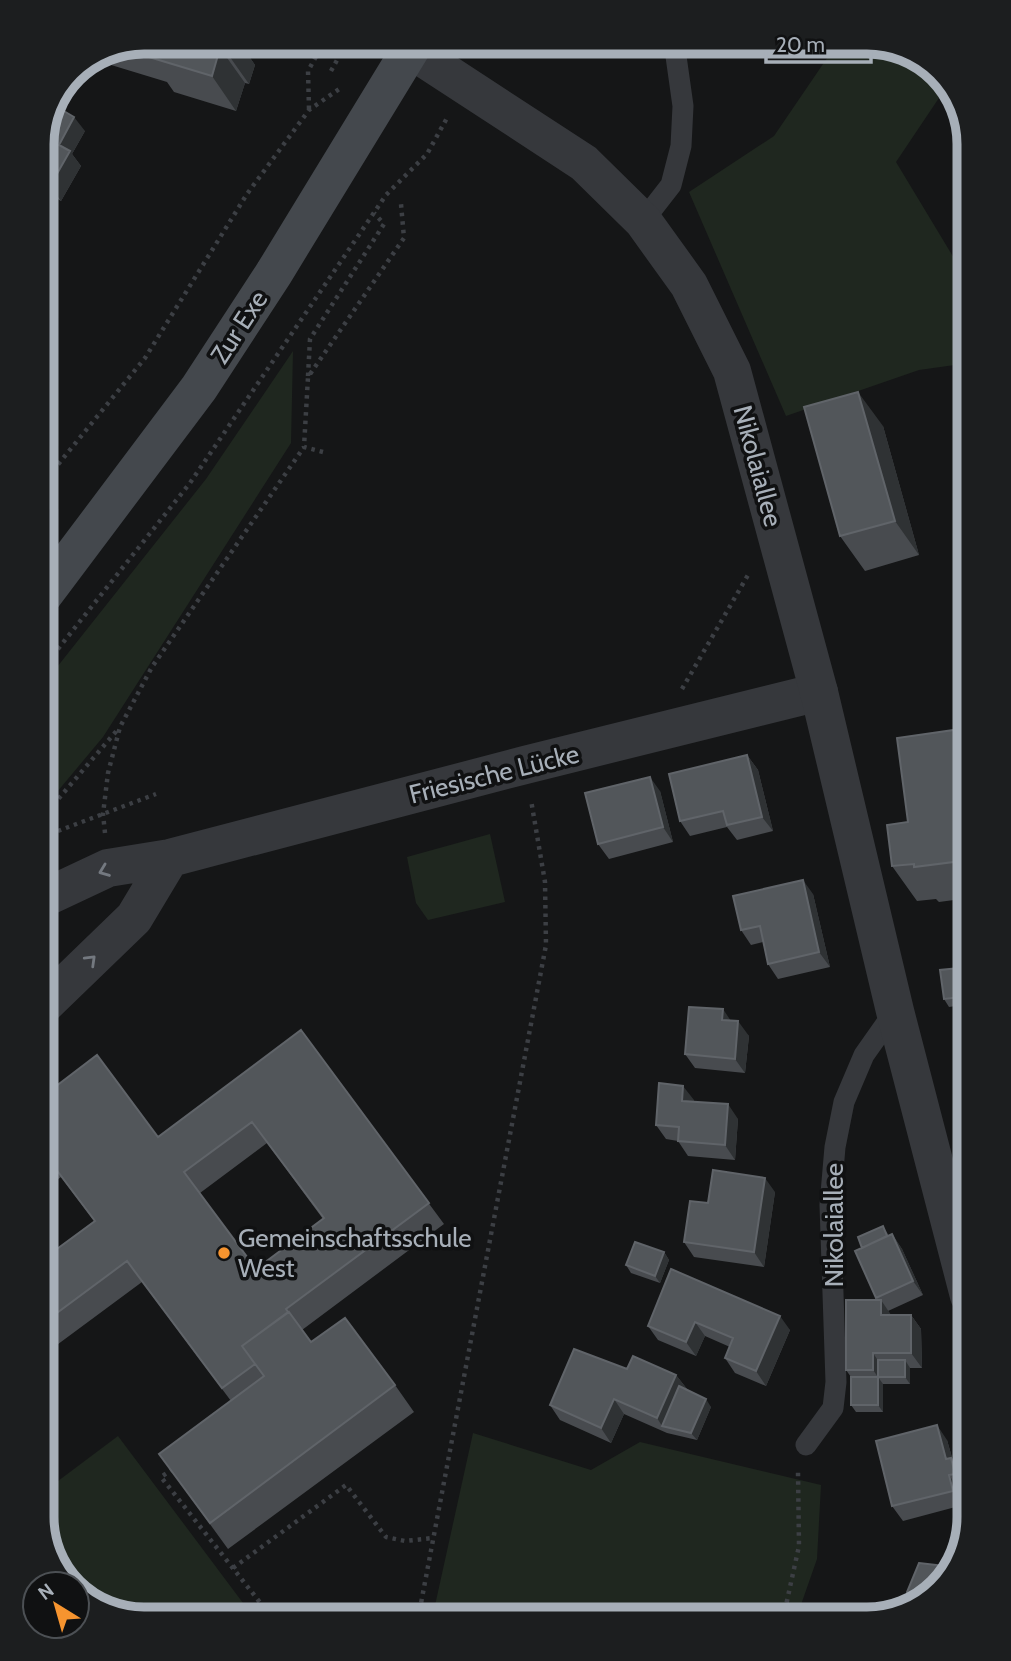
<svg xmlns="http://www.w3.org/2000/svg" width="1011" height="1661" font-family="Cabin,sans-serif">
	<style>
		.green { fill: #1f271f }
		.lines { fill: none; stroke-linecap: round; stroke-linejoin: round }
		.path { stroke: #3c3f44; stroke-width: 4.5; stroke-dasharray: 3.5 5; stroke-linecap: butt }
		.service { stroke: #36383c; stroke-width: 21 }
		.minor { stroke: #36383c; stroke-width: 38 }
		.tertiary { stroke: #36383c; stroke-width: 38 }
		.secondary { stroke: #44484d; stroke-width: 38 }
		.wall { fill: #484b4f; fill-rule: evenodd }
		.shaded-wall { fill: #2f3234 }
		.building { fill: #52565a; stroke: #606469; stroke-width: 2; fill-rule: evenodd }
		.oneway { stroke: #747980 }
		.poi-dot { fill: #f6942f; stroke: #101112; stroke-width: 2.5 }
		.labels { text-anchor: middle; stroke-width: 7; stroke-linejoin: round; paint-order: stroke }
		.street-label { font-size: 26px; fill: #a7afb8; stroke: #101112 }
		.poi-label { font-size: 26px; fill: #a7afb8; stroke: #101112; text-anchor: start }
		.rim { fill: none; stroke: #a7afb8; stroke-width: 9 }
	</style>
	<rect width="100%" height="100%" fill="#151617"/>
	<!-- green -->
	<path class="green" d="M838 42H874L924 60 947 86 896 162 969 283V363L919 370 786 416 689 192 774 136Z
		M293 351 291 443 103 737 42 810V686L206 479Z
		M490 834 505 902 428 920 416 903 407 857Z
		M473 1433 591 1470 640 1442 821 1485 817 1559 796 1619H432Z
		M118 1436 255 1619H138L87 1601 77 1590V1584H72L52 1561 42 1516V1493Z"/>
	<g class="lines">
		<!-- path -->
		<path class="path" d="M481 55 488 42
			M331 71 347 42
			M309 109 308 71 324 42
			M308 376 310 339 384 224 374 213
			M323 452 304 447 308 377 404 238 401 204
			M42 484 145 358 247 194 309 110 342 87
			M42 669 190 483 386 195 427 154 447 118
			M682 689 748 575
			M42 818 119 728
			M105 833 103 814 108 773 120 727 152 667 304 447
			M42 837 156 794
			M173 1469 161 1477 273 1619
			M233 1568 346 1485 386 1537 405 1541 433 1538
			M418 1619 546 945 545 882 531 800
			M783 1619 799 1546 798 1472"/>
		<!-- service -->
		<path class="service" d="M643 221 671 185 681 146 683 106 674 42
			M806 1445 833 1408 836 1382 830 1205 835 1147 844 1102 864 1055 895 1011"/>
		<!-- minor -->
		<path class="minor" d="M42 899 108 868 170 858 525 765 819 692
			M42 1007 134 918 170 858"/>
		<!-- tertiary -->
		<path class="tertiary" d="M411 50 584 163 643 221 689 285 732 371 819 692 895 1011 969 1296"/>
		<!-- secondary -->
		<path class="secondary" d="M42 597 199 388 274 273 415 42"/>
	</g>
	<!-- wall -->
	<path class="wall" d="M144 42H239L255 65 249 84 245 83 236 111 174 92 167 82 98 61Z
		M85 131 72 154 81 166 61 201 42 190V138Z
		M883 426 919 555 865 571 840 536Z
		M969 751V898L939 902 936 899 917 901 892 866 908 822Z
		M747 755 758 770 773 831 737 840 727 827 690 836 680 821Z
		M660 791 673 842 609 859 598 844Z
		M813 894 830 967 778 979 768 964 763 942 751 945 741 930Z
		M969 967V1004L949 1007 944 999Z
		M730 1021 749 1036 745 1073 695 1068 685 1054Z
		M301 1030 444 1224 302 1330 311 1342 395 1385 414 1412 228 1549 159 1454 231 1401 142 1282 42 1356V1260L94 1221 61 1177 42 1191V1088L51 1090 158 1137ZM267 1143 323 1219 256 1269 200 1193Z
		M694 1100V1102L738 1119 735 1160 688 1156 678 1141 666 1139 656 1125Z
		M775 1192 764 1267 694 1257 684 1242 708 1203Z
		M883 1226 889 1236 892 1234 902 1249 923 1295 888 1311 891 1315H911L921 1329 922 1368H910V1384H883V1412H856L851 1405V1377L846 1370 878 1300 876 1298 862 1248Z
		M664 1252 669 1260 660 1283 631 1273 626 1265Z
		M671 1269 790 1330 766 1386 735 1373 725 1358 730 1347 705 1336 696 1356 658 1340 648 1326Z
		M627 1369 676 1375 687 1389 711 1407 697 1440 667 1433 624 1414 611 1443 560 1420 550 1405Z
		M947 1440 953 1461 961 1473 965 1489 959 1490 963 1505 903 1521 892 1506Z"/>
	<!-- shaded-wall -->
	<path class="shaded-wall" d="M227 42H239L255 65 249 84 225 50Z
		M220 48 245 83 236 111 212 76Z
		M74 117 85 131 72 154 81 166 61 201 50 186 59 145Z
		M858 392 883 426 919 555 895 521Z
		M954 730 969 751V842Z
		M747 755 758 770 773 831 762 817Z
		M650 777 660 791 673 842 663 827Z
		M803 880 813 894 830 967 819 952Z
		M723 1009 733 1024 722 1020Z
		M738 1021 749 1036 745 1073 735 1059Z
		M683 1086 694 1100 693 1116 682 1101Z
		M728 1104 738 1119 735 1160 725 1145Z
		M765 1178 775 1192 764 1267 754 1252Z
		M892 1234 902 1249 923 1295 913 1281Z
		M664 1252 669 1260 660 1283 655 1276Z
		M881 1300 891 1315H881Z
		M911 1315 921 1329 922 1368 911 1353Z
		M780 1316 790 1330 766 1386 756 1371Z
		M695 1322 705 1336 696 1356 686 1342Z
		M873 1353 883 1368 878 1377 873 1370Z
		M905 1360 910 1368V1384L905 1377Z
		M676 1375 687 1389 662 1426 657 1418Z
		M878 1377 883 1384V1412L878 1405Z
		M614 1399 624 1414 611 1443 601 1428Z
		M706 1399 711 1407 697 1440 691 1433Z
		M937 1425 947 1440 953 1461 961 1473 965 1489 946 1459Z
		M949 1475 959 1490 963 1505 953 1491Z"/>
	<!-- building -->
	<path class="building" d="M144 42H227L225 50 220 48 212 76 149 57 151 50 136 45Z
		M57 107 74 117 59 145 70 151 50 186 42 181V138Z
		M858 392 895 521 840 536 804 407Z
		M954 730 969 842V860L914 867V864L892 866 887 825 908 822 897 738Z
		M747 755 762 817 727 825 723 811 680 821 669 774Z
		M650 777 663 827 598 844 585 793Z
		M803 880 819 952 768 964 760 926 741 930 733 896Z
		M969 967V996L944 999 940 970Z
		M689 1007 723 1009 722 1020 738 1021 735 1059 685 1054Z
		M301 1030 429 1203 286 1309 288 1312 242 1346 255 1364 222 1388 127 1261 42 1324V1260L95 1221 46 1156 42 1159V1088L47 1084 51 1090 97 1055 158 1137ZM252 1122 324 1218 256 1269 184 1172Z
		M659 1083 683 1086 682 1101 728 1104 725 1145 678 1141 679 1127 656 1125Z
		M713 1170 765 1178 754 1252 684 1242 690 1201 708 1203Z
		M883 1226 887 1236 862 1248 858 1237Z
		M892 1234 913 1281 876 1298 855 1251Z
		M635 1242 664 1252 655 1276 626 1265Z
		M671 1269 780 1316 756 1371 725 1358 733 1338 695 1322 686 1342 648 1326Z
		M846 1300H881V1315H911V1353H873V1370H846Z
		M289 1312 311 1342 345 1318 395 1385 210 1523 159 1454 264 1376 242 1346Z
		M574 1349 627 1369 633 1356 676 1375 657 1418 614 1399 601 1428 550 1405Z
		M878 1360H905V1377H878Z
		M851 1377H878V1405H851Z
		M679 1386 706 1399 691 1433 662 1426Z
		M937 1425 946 1459 951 1458 955 1474 949 1475 953 1491 892 1506 876 1441Z
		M919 1563 954 1567 952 1573 922 1600 909 1603 907 1592Z
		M922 1600 911 1609H908L906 1604Z"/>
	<!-- one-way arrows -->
	<defs><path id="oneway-chevron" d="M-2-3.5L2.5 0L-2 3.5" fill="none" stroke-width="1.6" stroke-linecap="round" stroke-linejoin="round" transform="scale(1.75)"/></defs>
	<g class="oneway">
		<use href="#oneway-chevron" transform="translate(104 871) rotate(159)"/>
		<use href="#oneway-chevron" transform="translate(91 960) rotate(-44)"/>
	</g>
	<!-- markers -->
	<circle class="poi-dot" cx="224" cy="1253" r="7"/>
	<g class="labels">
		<!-- street labels -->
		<g class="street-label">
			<text transform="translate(239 327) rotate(-57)" y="9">Zur Exe</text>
			<text transform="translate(758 466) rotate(75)" y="9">Nikolaiallee</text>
			<text transform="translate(494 774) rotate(-14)" y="9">Friesische Lücke</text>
			<text transform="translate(834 1225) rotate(-90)" y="9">Nikolaiallee</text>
		</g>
		<!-- poi labels -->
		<g class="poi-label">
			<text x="238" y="1247">Gemeinschaftsschule<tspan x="238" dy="30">West</tspan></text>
		</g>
	</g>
	<!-- crop -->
	<path d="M0 0H1011V1661H0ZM144 54H867A90 90 0 0 1 957 144V1517A90 90 0 0 1 867 1607H144A90 90 0 0 1 54 1517V144A90 90 0 0 1 144 54Z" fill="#1c1e1f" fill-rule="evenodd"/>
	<path class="rim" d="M144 54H867A90 90 0 0 1 957 144V1517A90 90 0 0 1 867 1607H144A90 90 0 0 1 54 1517V144A90 90 0 0 1 144 54Z"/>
	<!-- north arrow -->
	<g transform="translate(56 1605) rotate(323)"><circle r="33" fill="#101112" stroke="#4c5054" stroke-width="2"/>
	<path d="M0-5L12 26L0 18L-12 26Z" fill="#f6942f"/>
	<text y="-10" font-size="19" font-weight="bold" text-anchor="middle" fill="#a7afb8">N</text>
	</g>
	<!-- scale -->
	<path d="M766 52v10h105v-10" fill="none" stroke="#a7afb8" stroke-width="3.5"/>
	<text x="776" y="52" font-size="21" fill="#a7afb8" stroke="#101112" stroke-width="5" paint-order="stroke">20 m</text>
</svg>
